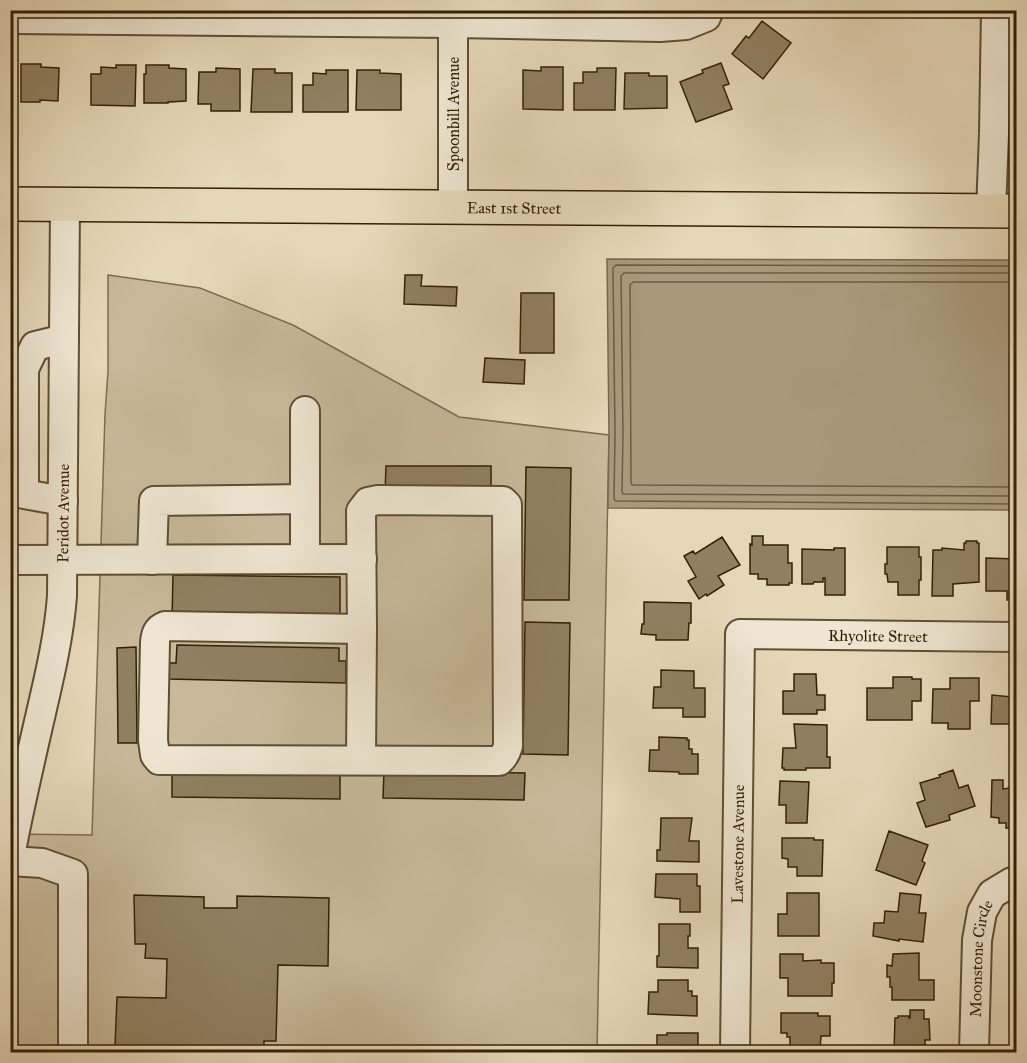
<svg xmlns="http://www.w3.org/2000/svg" width="1027" height="1063" font-family="'IM FELL Great Primer',serif">
	<style>
		.green { fill: #c7b99a; stroke: #7d6c4f; stroke-width: 1.5 }
		.water { fill: #a8997b; stroke: #79694b; stroke-width: 1.5 }
		.lines { fill: none; stroke-linecap: round; stroke-linejoin: round }
		.shore { stroke: #6e5c40; stroke-width: 1.5 }
		.building { fill: #908062; stroke: #332004; stroke-width: 1.5 }
		.minor-casing { stroke: #604e31; stroke-width: 32 }
		.major-casing { stroke: #332004; stroke-width: 36 }
		.minor { stroke: #eee6d2; stroke-width: 28 }
		.major { stroke: #e5d8b9; stroke-width: 33 }
		.labels { text-anchor: middle; stroke-width: 6; stroke-linejoin: round; paint-order: stroke }
		.street-label { font-size: 16px; fill: #332004; stroke: #eee6d2 }
	</style>
	<rect width="100%" height="100%" fill="#e5d8b9"/>
	<filter id="stains"><feTurbulence type="fractalNoise" baseFrequency=".00333" numOctaves="4"/><feColorMatrix values="0 0 0 0 .2 0 0 0 0 .09 0 0 0 0 .02 0 0 0 .5 -.17"/></filter>
	<radialGradient id="worn" r=".72"><stop offset=".6" stop-color="#630" stop-opacity="0"/><stop offset="1" stop-color="#630" stop-opacity=".3"/></radialGradient>
	<!-- green -->
	<path class="green" d="M108 275 200 288 293 325 459 417 609 435 597 1052H11V834L92 835 105 414 108 372Z"/>
	<!-- water -->
	<path class="water" d="M607 259 1016 260V510L608 508 609 435Z"/>
	<g class="lines">
		<!-- shore -->
		<path class="shore" d="M1016 266 616 265 613 268 615 435 614 499 616 501 1016 504
			M1016 273H624L621 276 623 435 622 491 623 494 1016 496
			M1016 282H633L630 285 631 482 632 485 1016 487"/>
	</g>
	<!-- building -->
	<path class="building" d="M762 21 791 43 763 79 732 54 746 36 749 38Z
		M10 61H12V102H10Z
		M721 63 729 84 723 86 732 109 696 122 680 82 703 73 702 70Z
		M21 64H41V67L59 68 58 101 40 100V102H21Z
		M116 65H136L135 106 91 105V74H101V67L116 68Z
		M146 65H169V68L186 69V101L168 102V103H144V74H146Z
		M541 67H563V110L523 109V70L541 71Z
		M216 68 240 69V111H211V104H198L199 72H216Z
		M597 68H616L615 110H574V83H583V72H597Z
		M253 69H275V73H292V112H251Z
		M326 70H348V112H303V85H313V73L326 74Z
		M357 70H380V73L401 74V110H356Z
		M625 73H649V76H667V108L624 109Z
		M405 275H422L421 286 457 287 456 306 404 304Z
		M521 293H554V353H520Z
		M485 358 525 360 524 384 483 382Z
		M386 466H491V493H385Z
		M526 467 571 468 569 600H524Z
		M752 536H763V545H788V563H792V583H789V585H767V579H758V574H750V544L752 545Z
		M722 537 740 565 718 576 724 585 707 596 706 594 699 599 688 581 696 577 684 556 693 551 695 554Z
		M966 541H977V543H979V582L953 584V596H932L933 550H942V548L964 550V543H966Z
		M887 547H919V557H921V580H919V595H898V582H888L887 574H885V564H887Z
		M834 548H845V595H825V578H823V582H814L813 584H802V549L834 550Z
		M986 558 1016 559V600H1007V591H986Z
		M173 575 340 577V622L172 620Z
		M644 602 691 603V623H689L688 640H656V635L641 634 642 624H644Z
		M525 622 570 623 568 755 523 754Z
		M177 645 339 648V661H346V683L169 679V663H176Z
		M136 647 137 743H118L117 648Z
		M661 670 694 671V688H705V717H683V708H653L654 687H661Z
		M794 674H816L817 695H825V710H817V714H783V691H794Z
		M893 677H912V679H921V701H912V720H867V688H893Z
		M950 678H979V701H970V729H948V723H932L933 689H950Z
		M1012 689H1016V724H991L992 695 1012 697Z
		M794 724 827 725V757H830V768H806V770H784V768H782L783 748H796Z
		M659 737 687 738V740H689V749H692V754H698V774H679V772L649 771 650 750H659Z
		M953 770 959 788 968 785 975 806 949 815 950 820 926 827 917 803 925 800 920 783 940 777 939 775Z
		M172 771 340 772V799L172 797Z
		M384 771 525 773 524 800 383 798Z
		M992 780H1003V789L1016 787V828H1006V823H999V818L991 817Z
		M780 781 809 782 807 823H786V805H779Z
		M661 818H692L689 841H699V862L657 861V850H660Z
		M889 831 928 845 922 861 925 863 916 885 876 870Z
		M782 838H814V840H823L822 876H797V867H788V859L782 858Z
		M656 874H697V886H700V912H680V899L655 897Z
		M787 893H819V936H778V914H787Z
		M900 893 921 895 919 913H926L923 942 899 939V941L873 936 874 923H884L885 911 898 912Z
		M134 895 204 897V908H237V896L329 898 328 966 278 965 276 1041H264V1052H107L108 1046H115L117 997 166 998 167 959 145 958 146 944H135Z
		M659 924H690V936H688V948H698V968L657 967V956H659Z
		M919 953V980H934V1000H892V987H890V977H887V965L892 966 893 954Z
		M780 954H803V961L821 960V963H834V983H832V996H788V978H780Z
		M658 980H688V991H692V996H697V1016L648 1014 649 992H658Z
		M910 1010H924V1019H929L930 1040H925V1052H894L895 1018H898V1016H909V1018H910Z
		M781 1013H818V1016H830V1036H821L820 1049 792 1048V1047L790 1046V1037H787V1033H781Z
		M667 1033H698V1052H657V1035H667Z"/>
	<g class="lines">
		<defs>
			<g id="minor">
				<path d="M10 19 453 23 660 27 686 25 706 17 709 10"/>
				<path d="M453 23V206"/>
				<path d="M991 211 994 134 996 10"/>
				<path d="M305 411V499"/>
				<path d="M378 500 503 501 507 505 508 746C506 753 504 757 499 761L159 760 155 755 153 740 155 642C156 634 157 629 165 626L362 629 361 511 368 502Z"/>
				<path d="M63 501 24 494V369L35 346 64 339"/>
				<path d="M10 560 362 559"/>
				<path d="M152 560 154 501 305 499V559"/>
				<path d="M361 760 362 629"/>
				<path id="s1" d="M10 856C19 808 30 761 41 713 50 674 59 636 62 596L65 204"/>
				<path d="M10 861 42 863 73 874V1052"/>
				<path id="s2" d="M735 1052 740 634 1016 637"/>
				<path id="s3" d="M974 1052 977 940 982 912 992 894 1012 882 1016 881"/>
			</g>
			<g id="major">
				<path id="s4" d="M10 204 1016 211"/>
			</g>
		</defs>
		<!-- minor casing -->
		<use href="#minor" class="minor-casing"/>
		<!-- major casing -->
		<use href="#major" class="major-casing"/>
		<!-- minor -->
		<use href="#minor" class="minor"/>
		<!-- major -->
		<use href="#major" class="major"/>
	</g>
	<g class="labels">
		<!-- street labels -->
		<g class="street-label">
			<text transform="translate(453 114) rotate(-90)" y="6">Spoonbill Avenue</text>
			<text dy="6" stroke="none"><textPath href="#s4" startOffset="504">East 1st Street</textPath></text>
			<text dy="6" stroke="none"><textPath href="#s1" startOffset="348">Peridot Avenue</textPath></text>
			<text dy="6" stroke="none"><textPath href="#s2" startOffset="556">Rhyolite Street</textPath></text>
			<text dy="6" stroke="none"><textPath href="#s2" startOffset="208">Lavestone Avenue</textPath></text>
			<text dy="6" stroke="none"><textPath href="#s3" startOffset="94">Moonstone Circle</textPath></text>
		</g>
	</g>
	<!-- margin -->
	<rect width="1027" height="1063" fill="none" stroke="#e5d8b9" stroke-width="36"/>
	<rect x="12" y="12" width="1003" height="1039" fill="none" stroke="#332004" stroke-width="3"/>
	<rect x="18" y="18" width="991" height="1027" fill="none" stroke="#332004" stroke-width="1.5"/>
	<rect width="100%" height="100%" filter="url(#stains)"/>
	<rect width="100%" height="100%" fill="url(#worn)"/>
</svg>
